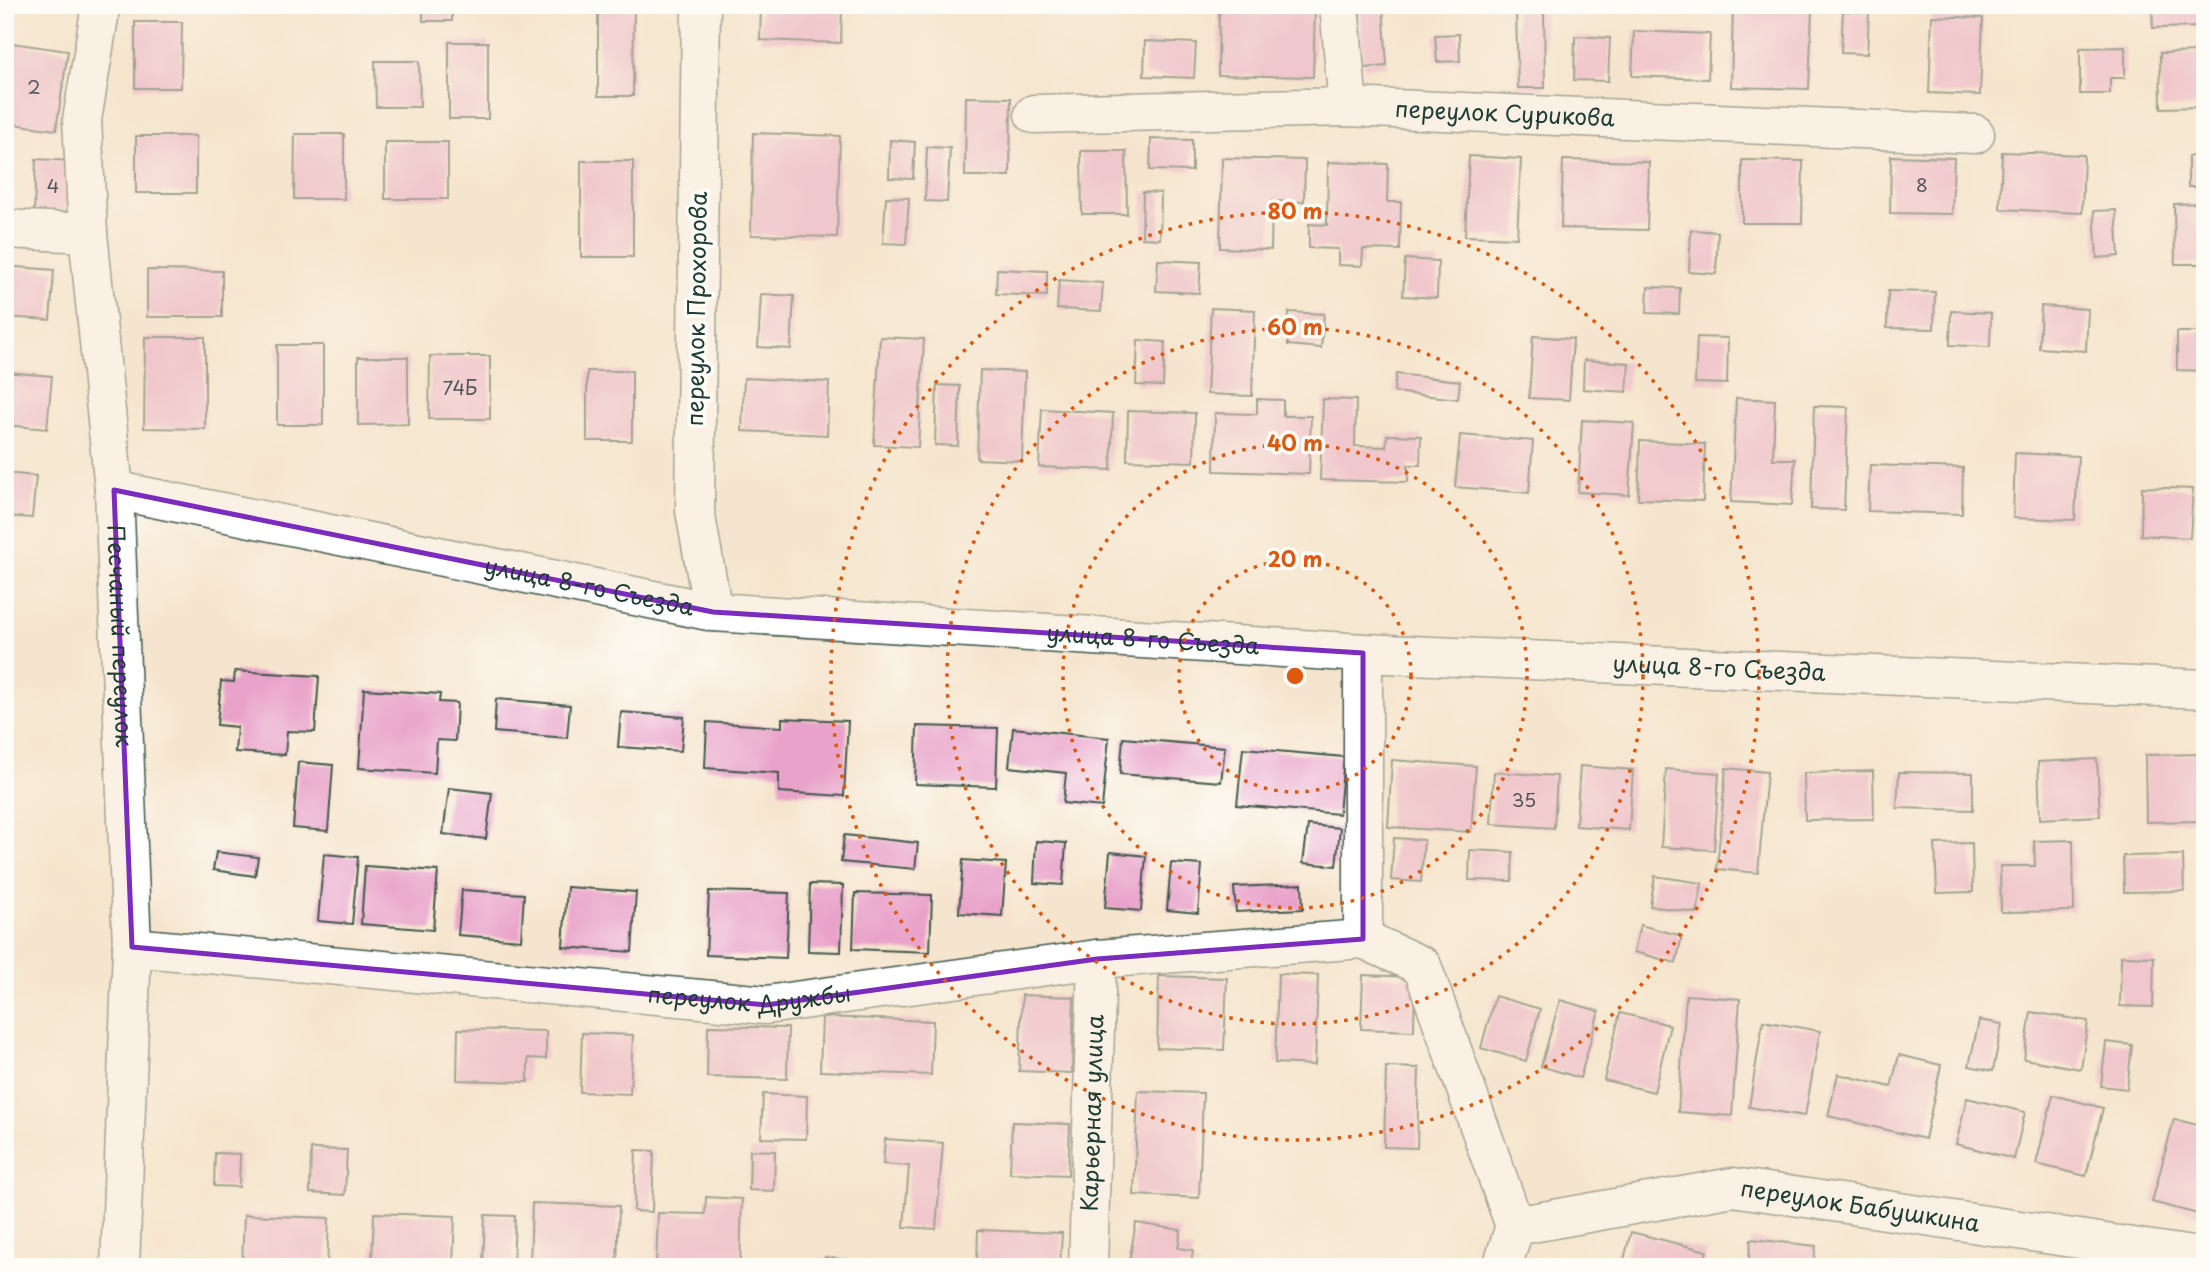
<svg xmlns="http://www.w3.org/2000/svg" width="2210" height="1272" font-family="'Playpen Sans',sans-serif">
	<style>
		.building { fill: #e9a3ca }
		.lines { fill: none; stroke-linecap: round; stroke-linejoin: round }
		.minor-casing { stroke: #3f564b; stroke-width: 41 }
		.minor { stroke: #fff; stroke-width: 38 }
		.marked { fill: none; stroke: #7b2cbf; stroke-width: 5; stroke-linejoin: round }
		.ring { fill: none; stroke: #de580e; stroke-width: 3.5; stroke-dasharray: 3.5 7 }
		.labels { text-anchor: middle; stroke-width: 7; stroke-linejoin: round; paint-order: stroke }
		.number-label { font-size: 19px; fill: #52565a }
		.street-label { font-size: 23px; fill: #1f3d34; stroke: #fdfcf7 }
		.centre { fill: #de580e; stroke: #fdfcf7; stroke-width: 3.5 }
		.ring-label { font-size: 21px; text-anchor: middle; font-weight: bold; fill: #de580e; stroke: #fdfcf7; stroke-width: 7; stroke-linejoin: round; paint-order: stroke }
	</style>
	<rect width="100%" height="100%" fill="#fdfcf7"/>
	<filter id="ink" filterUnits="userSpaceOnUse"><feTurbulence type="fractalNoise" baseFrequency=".0143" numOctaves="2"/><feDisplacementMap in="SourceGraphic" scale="14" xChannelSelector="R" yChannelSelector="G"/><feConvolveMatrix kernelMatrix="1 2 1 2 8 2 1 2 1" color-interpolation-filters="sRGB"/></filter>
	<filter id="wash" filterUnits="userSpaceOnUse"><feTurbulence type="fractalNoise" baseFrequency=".00686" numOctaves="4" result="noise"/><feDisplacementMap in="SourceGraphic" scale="28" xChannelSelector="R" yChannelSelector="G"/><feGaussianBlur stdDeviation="1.57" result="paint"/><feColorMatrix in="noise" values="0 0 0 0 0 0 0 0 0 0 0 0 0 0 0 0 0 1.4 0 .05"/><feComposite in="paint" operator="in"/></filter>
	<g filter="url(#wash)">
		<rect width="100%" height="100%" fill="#f6e5ce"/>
		<g id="blocks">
			<!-- building -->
			<path class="building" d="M423 5H452V21H423Z
				M598 5H634L633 96H598Z
				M761 5H842L841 43 760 40Z
				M1359 5H1383L1387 66 1364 68Z
				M2152 5H2205V27L2153 28Z
				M1733 6 1812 9 1809 89 1731 87Z
				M1219 7 1315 9 1313 77 1218 75Z
				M1516 11H1544L1545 88H1518Z
				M1843 11 1869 13 1867 54 1841 53Z
				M1932 16 1983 18 1980 95 1929 93Z
				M135 22H182L181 88H135Z
				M1634 31 1710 34 1708 79 1632 76Z
				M1459 34 1460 61 1437 62 1435 35Z
				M1575 36 1610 38 1608 81 1574 80Z
				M1145 41 1196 43 1194 78 1144 76Z
				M5 42 68 51 56 130 5 123Z
				M449 42H488V119H449Z
				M2125 47V78H2110V94H2080V48Z
				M2205 52V107L2161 108 2160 53Z
				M375 61H419L420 107H376Z
				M966 97 1011 98 1010 176H965Z
				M753 133 840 136 837 237 751 235Z
				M295 134H344V199H294Z
				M136 136H196V193H136Z
				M1151 139 1192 140V171L1150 170Z
				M890 140 915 142 913 179 889 178Z
				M385 142H448V199H385Z
				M927 147 950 148 947 202 925 201Z
				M5 150H10L9 198H5Z
				M1081 151H1126L1127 214H1082Z
				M2002 152 2084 155 2082 213 2000 209Z
				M1469 156 1521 159 1517 238 1465 236Z
				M1891 156 1954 158 1952 214 1890 213Z
				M2188 156H2205V187H2188Z
				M1222 158 1305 160 1304 202 1272 201 1271 250 1220 248Z
				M36 159 71 161 70 214 34 212Z
				M1563 160 1649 162 1647 230 1561 228Z
				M1742 160 1803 161 1802 223H1742Z
				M581 161H633V257H581Z
				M1328 162 1388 164 1387 202H1401L1400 250 1363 249 1362 266 1338 265V249L1309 248V224L1327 225Z
				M1143 192 1161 193 1160 239 1142 238Z
				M886 197 909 198 906 244 883 243Z
				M2205 203V264H2175L2174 204Z
				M2116 210 2119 256 2097 258 2094 211Z
				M1691 230 1718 232 1716 274 1689 272Z
				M1405 259 1438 261 1437 298 1403 296Z
				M1158 260 1201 262 1199 293 1156 291Z
				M5 266 54 270 50 320 5 317Z
				M997 269 1047 271V296L996 294Z
				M147 270 222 271V317H147Z
				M2200 275H2205V326H2200Z
				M1059 280 1103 283 1101 311 1057 309Z
				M1648 287 1680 288 1679 314 1647 313Z
				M1888 291 1935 292 1934 329 1887 328Z
				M761 294 794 296 791 349 758 347Z
				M2041 306 2088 309 2086 351 2039 348Z
				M1211 308 1255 310 1252 396 1207 394Z
				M1951 311 1991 313 1990 347 1950 345Z
				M1289 312 1324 314 1321 348 1288 345Z
				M2177 332H2205V371L2177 370Z
				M1533 336 1573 339 1569 400 1529 398Z
				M145 337H205V429L144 428Z
				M880 337 924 339 918 447 874 445Z
				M1697 337 1728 338 1727 384 1695 383Z
				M1138 340 1165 342 1163 386 1136 385Z
				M277 345H323V425H277Z
				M430 356H490V419H429Z
				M358 357H408V424L358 425Z
				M1584 360 1629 363 1627 392 1583 389Z
				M980 370 1025 372 1022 461 977 459Z
				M587 371H632V441H587Z
				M5 372 52 376 47 429 5 425Z
				M1396 374 1460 381 1458 399 1394 392Z
				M744 378 829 382 827 435 742 431Z
				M937 385 960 386 958 446 935 445Z
				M1736 398 1775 400 1773 459H1795L1792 505 1731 502Z
				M1257 399 1283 400V416H1311L1309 474 1214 471 1215 413 1257 414Z
				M1323 399 1356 400 1355 446 1386 447 1387 435 1421 436 1420 465H1408V482L1320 480Z
				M1814 406 1848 407 1844 510 1811 509Z
				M1042 409 1113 413 1111 470 1039 467Z
				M1128 411 1195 413 1194 462 1127 460Z
				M1582 420 1634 423 1629 495 1578 492Z
				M1460 435 1533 441 1529 493 1455 487Z
				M1640 441 1705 444 1703 501 1638 499Z
				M2015 453 2078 456 2075 520 2013 518Z
				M1870 465 1963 468 1962 514 1868 511Z
				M5 473 36 476 32 518 5 516Z
				M2142 487 2193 489 2190 538 2141 535Z
				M2203 502H2205V540H2201Z
				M235 671 319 676 315 732 287 731 285 755 235 752 237 727 217 725 221 681 234 682Z
				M364 689 440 694 439 702 457 703 455 741 437 740 435 773 359 768Z
				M496 699 570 705 567 738 494 732Z
				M621 712 684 717 681 751 618 747Z
				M782 718 848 721 844 796 779 792V773L705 768 707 722 782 727Z
				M917 726 998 728 996 787 915 784Z
				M1013 728 1109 738 1102 807 1063 803 1066 773 1009 767Z
				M1123 738 1225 747 1221 782 1120 774Z
				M1243 748 1344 757 1339 814 1237 805Z
				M2205 754V821L2146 822 2145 755Z
				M2097 759 2100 816 2040 819 2038 762Z
				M1392 760 1476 766 1471 832 1388 827Z
				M298 762 333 765 328 831 293 828Z
				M1580 766 1633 770 1629 830 1576 826Z
				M1726 768 1767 772 1758 873 1717 869Z
				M1666 769 1719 773 1714 850 1661 847Z
				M1873 771 1874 819 1805 820 1804 773Z
				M1494 772 1557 776 1554 828 1491 824Z
				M1899 772 1973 773V810L1897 808Z
				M449 788 492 793 486 839 443 834Z
				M1308 825 1340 828 1336 866 1303 863Z
				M844 835 918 843 915 869 841 862Z
				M1394 838 1424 840 1421 882 1391 880Z
				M2073 840 2074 911 2001 912 2000 866H2035L2034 841Z
				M1036 841 1066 843 1063 885 1034 883Z
				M1972 843 1973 892 1937 893 1935 844Z
				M1470 850 1513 852 1512 881 1469 880Z
				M216 852 258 857 255 876 213 870Z
				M1110 852 1146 856 1141 911 1105 908Z
				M324 854 358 857 352 924 318 921Z
				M2183 855 2184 891 2124 892 2123 856Z
				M963 860 1006 863 1002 916 959 913Z
				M1171 863 1202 865 1198 913 1167 910Z
				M365 866 438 871 433 930 361 924Z
				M1655 876 1702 883 1697 913 1650 906Z
				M810 884 843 885 841 952 808 951Z
				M1302 884 1303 909 1236 912 1234 887Z
				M567 887 636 892 632 952 563 947Z
				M462 890 524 894 521 940 458 935Z
				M709 891 789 893 786 958 706 955Z
				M855 893 932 895 930 952 853 949Z
				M1640 925 1682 936 1676 963 1634 952Z
				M2121 956 2154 957 2153 1007 2120 1006Z
				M1278 974 1318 975 1315 1065 1275 1063Z
				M1363 975 1415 977 1414 1031 1361 1029Z
				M1159 976 1227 978 1224 1050 1157 1048Z
				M1022 995 1074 997 1072 1073 1019 1071Z
				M1686 995 1740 999 1732 1116 1678 1112Z
				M1495 996 1540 1009 1526 1061 1481 1048Z
				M1560 1000 1599 1011 1580 1078 1541 1066Z
				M2031 1012 2088 1021 2081 1069 2024 1059Z
				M1620 1013 1670 1025 1654 1092 1604 1080Z
				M822 1017 933 1021 931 1075 820 1071Z
				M1979 1020 2002 1024 1993 1071 1969 1066Z
				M1763 1021 1820 1031 1805 1116 1749 1107Z
				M708 1026 788 1028 787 1079 707 1077Z
				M458 1029 546 1031V1059L528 1058V1082L457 1080Z
				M582 1033 633 1035 630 1094 580 1092Z
				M2106 1042 2132 1045 2127 1089 2101 1086Z
				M1899 1055 1941 1065 1925 1139 1828 1116 1838 1074 1891 1087Z
				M1386 1067 1419 1068 1417 1148 1384 1147Z
				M1138 1091 1203 1093 1199 1198 1134 1195Z
				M763 1094 807 1096 806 1139 761 1138Z
				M2053 1095 2103 1108 2086 1176 2036 1164Z
				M1967 1098 2025 1112 2014 1159 1956 1144Z
				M2174 1119 2205 1127V1216L2152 1202Z
				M1012 1122 1070 1124 1068 1175 1010 1173Z
				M885 1139 943 1143 936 1229 904 1227 909 1166 883 1164Z
				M311 1149 347 1150 345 1195 310 1193Z
				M636 1150 654 1151 652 1212 634 1211Z
				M750 1150 775 1151 774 1191 749 1190Z
				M215 1153 240 1154 239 1187 214 1186Z
				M706 1197 742 1199 740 1267H656L658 1213 705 1214Z
				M532 1203 619 1206 617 1267 530 1265Z
				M374 1213 455 1216 453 1265 372 1262Z
				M244 1215 329 1218 327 1267 242 1265Z
				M485 1215 515 1216 513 1267 483 1266Z
				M1136 1223 1181 1230 1178 1248 1193 1250 1191 1263 1202 1267H1128Z
				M978 1230 1062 1233 1060 1267H977Z
				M1631 1232 1707 1251 1703 1267H1622Z
				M1751 1239 1816 1246 1813 1267H1748Z
				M825 1257 871 1263V1267H824Z"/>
		</g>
	</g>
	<g filter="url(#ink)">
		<use href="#blocks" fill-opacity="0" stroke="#3f564b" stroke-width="2"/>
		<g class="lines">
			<defs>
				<g id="minor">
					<path id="s1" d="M101 5 82 120 88 233 114 490 132 947 120 1267"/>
					<path d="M701 5 695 511 713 612"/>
					<path d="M1339 5 1348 107"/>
					<path id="s2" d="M1034 114 1348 107 1975 134"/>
					<path d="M5 229 88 233"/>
					<path id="s3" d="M114 490 713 612 1363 653 2205 689"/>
					<path d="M1363 653V939L1422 966 1515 1226"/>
					<path id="s4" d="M132 947 766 1005 1097 959 1363 939"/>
					<path id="s5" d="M1515 1226 1733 1187 2205 1258"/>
					<path id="s6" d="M1088 1267 1097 959"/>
					<path d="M1502 1267 1515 1226"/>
				</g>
			</defs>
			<!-- minor casing -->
			<use href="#minor" class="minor-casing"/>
			<!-- minor -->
			<use href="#minor" class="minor"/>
		</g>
	</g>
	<!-- marked area -->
	<path d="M0 0H2210V1272H0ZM114 490 713 612 1363 653V939L1097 959 766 1005 132 947Z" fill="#f6e5ce" fill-opacity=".55" fill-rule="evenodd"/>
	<path class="marked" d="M114 490 713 612 1363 653V939L1097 959 766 1005 132 947Z"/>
	<!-- distance rings -->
	<g class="ring">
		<circle cx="1295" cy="676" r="116"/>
		<circle cx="1295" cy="676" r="232"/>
		<circle cx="1295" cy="676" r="348"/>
		<circle cx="1295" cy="676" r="464"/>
	</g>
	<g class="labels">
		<!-- number labels -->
		<g class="number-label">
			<text x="34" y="94">2</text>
			<text x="1922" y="192">8</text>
			<text x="53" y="193">4</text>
			<text x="460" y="395">74Б</text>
			<text x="1524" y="807">35</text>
		</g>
		<!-- street labels -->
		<g class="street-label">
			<text dy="8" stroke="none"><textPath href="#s2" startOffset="471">переулок Сурикова</textPath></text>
			<text transform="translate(697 309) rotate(-89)" y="8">переулок Прохорова</text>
			<text dy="8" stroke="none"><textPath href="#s3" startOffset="485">улица 8-го Съезда</textPath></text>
			<text dy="8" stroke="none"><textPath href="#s1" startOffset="634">Песчаный переулок</textPath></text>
			<text dy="8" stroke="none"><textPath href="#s3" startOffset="1052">улица 8-го Съезда</textPath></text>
			<text dy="8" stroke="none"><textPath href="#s3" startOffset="1619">улица 8-го Съезда</textPath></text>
			<text dy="8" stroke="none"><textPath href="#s4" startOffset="620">переулок Дружбы</textPath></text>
			<text dy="8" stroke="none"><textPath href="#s6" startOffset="154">Карьерная улица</textPath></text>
			<text dy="8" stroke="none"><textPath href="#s5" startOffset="350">переулок Бабушкина</textPath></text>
		</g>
	</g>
	<circle cx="1295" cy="676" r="10" class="centre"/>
	<g class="ring-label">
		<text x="1295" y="219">80 m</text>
		<text x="1295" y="335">60 m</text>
		<text x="1295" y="451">40 m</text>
		<text x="1295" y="567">20 m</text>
	</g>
	<!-- margin -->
	<rect width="2210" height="1272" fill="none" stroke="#fdfcf7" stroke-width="28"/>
</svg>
